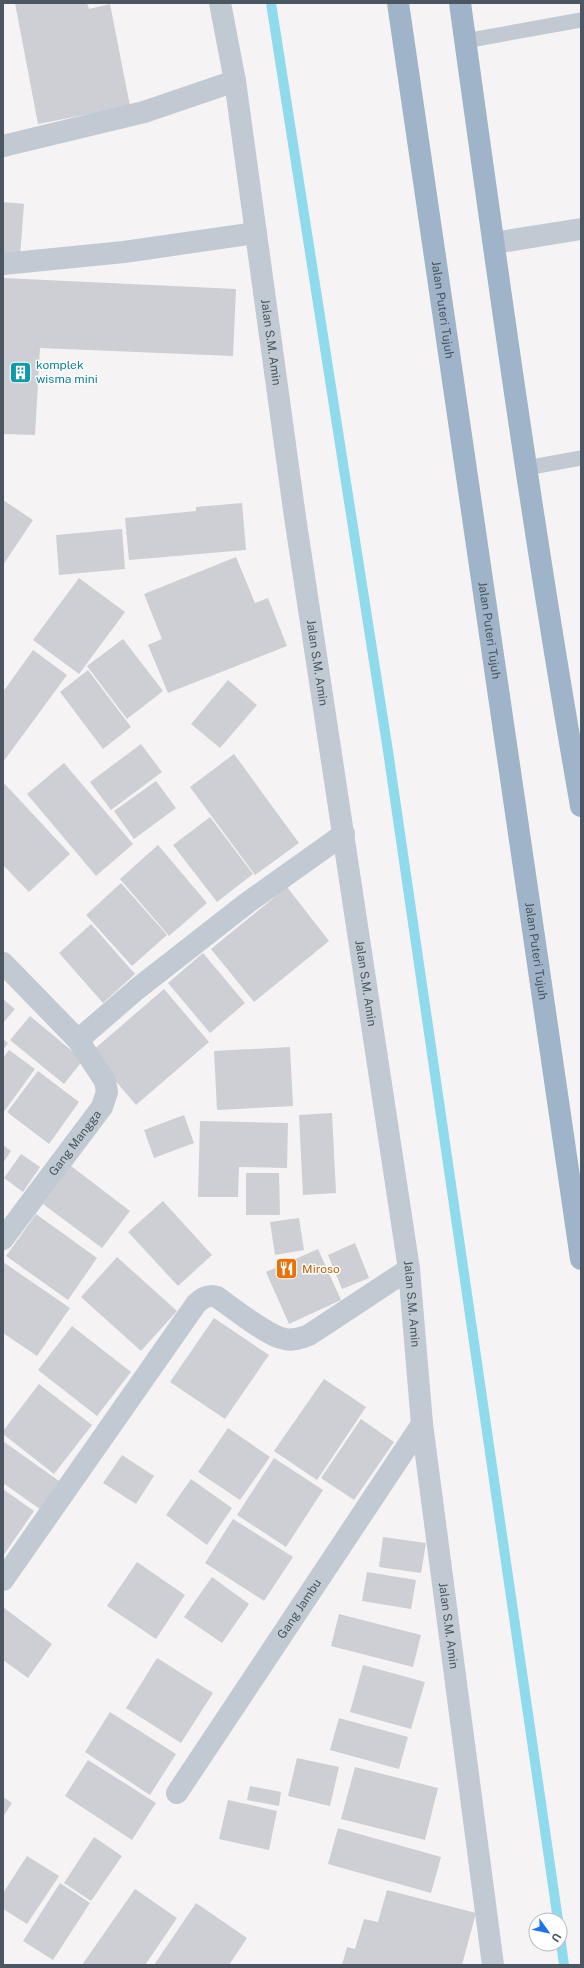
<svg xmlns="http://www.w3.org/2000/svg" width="584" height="1968" font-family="'Public Sans',sans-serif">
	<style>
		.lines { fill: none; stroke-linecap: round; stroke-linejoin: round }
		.stream { stroke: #90daee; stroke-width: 10 }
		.building { fill: #cdcfd5 }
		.service { stroke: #c1cad2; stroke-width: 15 }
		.minor { stroke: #c1cad2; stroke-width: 22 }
		.tertiary { stroke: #c1cad2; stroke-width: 22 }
		.trunk { stroke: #9fb4c9; stroke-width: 22 }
		.labels { text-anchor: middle; stroke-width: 3; stroke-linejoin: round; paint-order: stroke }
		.street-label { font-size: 12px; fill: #4a5661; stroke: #fff }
		.culture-label { font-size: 12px; fill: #0d838f; stroke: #fff; text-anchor: start }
		.food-label { font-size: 12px; fill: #c56008; stroke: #fff; text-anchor: start }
	</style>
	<rect width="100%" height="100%" fill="#f5f3f3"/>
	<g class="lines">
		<!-- stream -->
		<path class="stream" d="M271 3 388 751 558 1920
			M560 1936 564 1965"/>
	</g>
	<!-- building -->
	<path class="building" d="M15 3H87L89 9 110 4 130 106 38 124Z
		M3 202 24 204 20 257 3 256Z
		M3 278 236 289 233 356 40 348 35 435 3 434Z
		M3 500 33 520 3 565Z
		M242 503 246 550 129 560 125 518 196 511V507Z
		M122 529 125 569 59 575 56 535Z
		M236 557 255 603 268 598 287 646 168 693 148 645 162 639 144 594Z
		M79 578 125 612 79 674 33 640Z
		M123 639 163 691 127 719 87 666Z
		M33 650 67 675 3 762V692Z
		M88 670 131 727 103 749 60 692Z
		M228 680 257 705 220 748 191 724Z
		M141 744 162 772 111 810 90 782Z
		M234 754 299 843 255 875 190 787Z
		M64 763 133 844 96 876 27 794Z
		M156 781 176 808 134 839 114 811Z
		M3 782 70 854 29 892 3 865Z
		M210 817 253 874 217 902 173 845Z
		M158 845 207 903 169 936 120 879Z
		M121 883 167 935 132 966 86 915Z
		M287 887 329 941 254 1002 211 949Z
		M91 924 135 974 103 1003 59 953Z
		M203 953 245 1003 210 1033 168 983Z
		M164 989 209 1042 136 1105 91 1052Z
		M3 999 15 1009 3 1023Z
		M30 1016 83 1060 64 1084 10 1040Z
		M3 1039 8 1043 3 1050Z
		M290 1047 293 1106 217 1110 214 1051Z
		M9 1050 35 1069 3 1113V1058Z
		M38 1071 79 1102 49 1144 7 1112Z
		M332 1113 336 1193 303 1195 299 1115Z
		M184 1115 194 1143 154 1158 144 1130Z
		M200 1121 288 1123 287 1168 239 1167 238 1197H198Z
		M3 1145 11 1151 3 1163Z
		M21 1154 40 1167 23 1192 4 1178Z
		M71 1166 130 1211 102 1248 43 1204Z
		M246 1173H279L280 1215H246Z
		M163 1201 212 1255 178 1286 128 1232Z
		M36 1214 97 1258 68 1300 6 1256Z
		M299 1218 304 1250 275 1255 270 1222Z
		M355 1243 369 1278 342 1289 328 1255Z
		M318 1249 341 1300 289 1324 266 1272Z
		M117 1257 177 1311 141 1351 81 1297Z
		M3 1262 70 1308 37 1356 3 1333Z
		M214 1318 269 1355 225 1419 170 1382Z
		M72 1326 131 1372 97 1416 38 1370Z
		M324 1379 366 1407 317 1480 274 1451Z
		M39 1384 92 1425 54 1474 3 1434V1431Z
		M361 1419 394 1442 354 1500 321 1478Z
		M228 1428 270 1457 240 1500 198 1472Z
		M3 1441 59 1481 40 1509 3 1483Z
		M122 1455 154 1476 136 1504 103 1483Z
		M274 1458 323 1490 286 1547 237 1515Z
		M191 1479 232 1508 207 1545 166 1515Z
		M3 1489 34 1511 3 1556Z
		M233 1519 293 1557 264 1601 205 1563Z
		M383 1537 426 1543 421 1573 379 1567Z
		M137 1562 185 1595 156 1639 107 1606Z
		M367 1572 416 1580 411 1609 362 1601Z
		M212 1577 249 1604 222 1643 184 1617Z
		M3 1607 52 1644 28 1678 3 1660Z
		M339 1614 421 1635 413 1667 331 1646Z
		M157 1658 213 1693 181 1743 126 1708Z
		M363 1665 425 1682 411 1729 350 1712Z
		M110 1712 176 1754 150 1795 85 1752Z
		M339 1718 408 1737 399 1769 330 1750Z
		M297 1758 339 1767 330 1806 288 1796Z
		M88 1760 156 1803 132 1840 65 1796Z
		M355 1767 438 1788 425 1840 341 1819Z
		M250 1786 281 1792 279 1806 247 1800Z
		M3 1797 12 1803 3 1817Z
		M228 1800 277 1811 269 1850 219 1839Z
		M338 1828 441 1857 431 1893 328 1864Z
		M94 1837 122 1856 91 1901 64 1883Z
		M27 1856 59 1876 27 1924 3 1909V1893Z
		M60 1883 90 1903 53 1960 23 1941Z
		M135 1889 177 1918 145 1965H82Z
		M387 1890 476 1913 462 1965H342L347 1947 355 1949 364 1919 378 1922Z
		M196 1903 247 1938 229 1965H154Z"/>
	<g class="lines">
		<!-- service -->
		<path class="service" d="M465 41 581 20
			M526 468 581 458"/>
		<!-- minor -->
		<g class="minor">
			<path d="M3 146 144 112 235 81"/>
			<path d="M494 243 581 229"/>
			<path d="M3 264 124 252 256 233"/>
			<path d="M3 963 78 1040 137 989 247 903 344 834"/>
			<path id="s1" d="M3 1239 102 1107 107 1092 105 1081 78 1040"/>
			<path d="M3 1580 196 1304C202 1298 208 1294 217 1297 233 1308 267 1336 285 1339 294 1341 301 1338 309 1335L409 1269"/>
			<path id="s2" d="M177 1793 422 1424"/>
		</g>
		<!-- tertiary -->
		<path class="tertiary" id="s3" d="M220 3 235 81 295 517 409 1269 422 1424 493 1965"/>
		<!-- trunk -->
		<g class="trunk">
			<path id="s4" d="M398 3 581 1259"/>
			<path d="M460 3C497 271 534 539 581 806"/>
		</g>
	</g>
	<!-- icons -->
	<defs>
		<symbol id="building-square" viewBox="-11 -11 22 22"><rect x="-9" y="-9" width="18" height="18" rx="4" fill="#0f9aa8" stroke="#fff"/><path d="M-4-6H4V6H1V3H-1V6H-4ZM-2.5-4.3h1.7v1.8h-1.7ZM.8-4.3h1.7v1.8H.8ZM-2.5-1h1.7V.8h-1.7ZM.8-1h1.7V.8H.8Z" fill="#fff"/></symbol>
		<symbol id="restaurant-square" viewBox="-11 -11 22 22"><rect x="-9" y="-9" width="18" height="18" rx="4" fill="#e8710a" stroke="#fff"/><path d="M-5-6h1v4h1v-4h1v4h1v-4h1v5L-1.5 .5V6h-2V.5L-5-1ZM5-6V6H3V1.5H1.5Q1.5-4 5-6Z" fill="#fff"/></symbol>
	</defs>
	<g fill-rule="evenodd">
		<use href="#building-square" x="8" y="360" width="25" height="25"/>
		<use href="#restaurant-square" x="274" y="1256" width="25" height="25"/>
	</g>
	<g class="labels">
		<!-- street labels -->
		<g class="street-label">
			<text dy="4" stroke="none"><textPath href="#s4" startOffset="310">Jalan Puteri Tujuh</textPath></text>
			<text dy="4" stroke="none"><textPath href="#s3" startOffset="343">Jalan S.M. Amin</textPath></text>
			<text dy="4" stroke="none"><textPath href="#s4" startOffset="634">Jalan Puteri Tujuh</textPath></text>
			<text dy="4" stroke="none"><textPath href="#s3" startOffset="667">Jalan S.M. Amin</textPath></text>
			<text dy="4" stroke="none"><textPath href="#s4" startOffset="958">Jalan Puteri Tujuh</textPath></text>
			<text dy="4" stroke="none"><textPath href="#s3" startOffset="991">Jalan S.M. Amin</textPath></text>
			<text dy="4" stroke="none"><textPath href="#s1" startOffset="120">Gang Mangga</textPath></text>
			<text dy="4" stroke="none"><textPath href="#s3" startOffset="1315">Jalan S.M. Amin</textPath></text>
			<text dy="4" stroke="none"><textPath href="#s2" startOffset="221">Gang Jambu</textPath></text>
			<text dy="4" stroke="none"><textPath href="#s3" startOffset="1639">Jalan S.M. Amin</textPath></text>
		</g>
		<!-- culture labels -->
		<g class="culture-label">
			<text x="36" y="369">komplek<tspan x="36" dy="14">wisma mini</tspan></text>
		</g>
		<!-- food labels -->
		<g class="food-label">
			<text x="302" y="1273">Miroso</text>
		</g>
	</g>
	<!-- border -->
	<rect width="584" height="1968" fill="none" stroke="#4a5661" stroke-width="8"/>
	<!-- north arrow -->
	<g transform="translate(548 1932) rotate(123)"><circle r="19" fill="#ffffff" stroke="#b7bbc0"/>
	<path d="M0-3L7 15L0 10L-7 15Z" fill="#1a73e8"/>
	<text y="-6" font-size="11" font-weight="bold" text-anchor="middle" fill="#4a5661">U</text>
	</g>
</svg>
